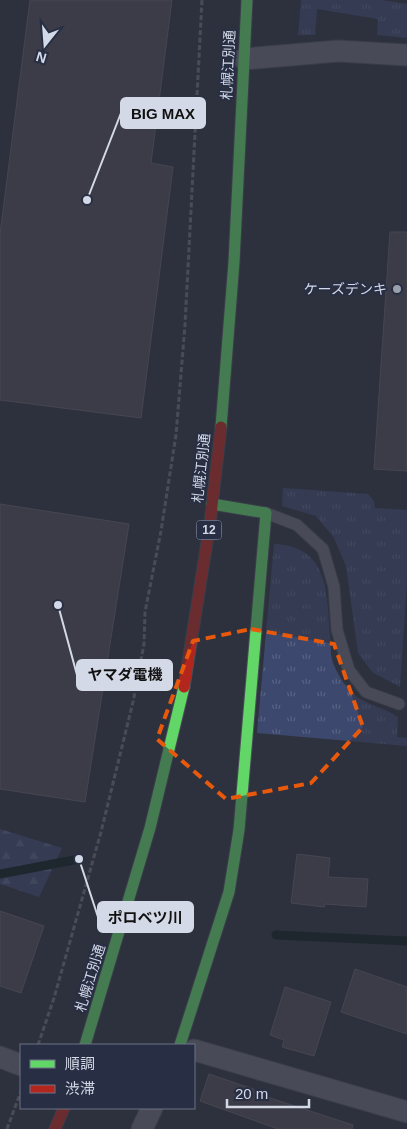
<svg xmlns="http://www.w3.org/2000/svg" width="407" height="1129" font-family="Helvetica,'Noto Sans JP',sans-serif">
	<style>
		.grass { fill: url(#grass-tufts) }
		.forest { fill: url(#forest-firs) }
		.lines { fill: none; stroke-linecap: round; stroke-linejoin: round }
		.stream { stroke: #0d1b1c; stroke-width: 9 }
		.building { fill: #4d4a53; stroke: #625f67 }
		.lane-casing { stroke: #494d57; stroke-width: 13 }
		.street-casing { stroke: #494d57; stroke-width: 23 }
		.fast-casing { stroke: #494d57; stroke-width: 13 }
		.jam-casing { stroke: #494d57; stroke-width: 13 }
		.path { stroke: #6b6e77; stroke-width: 3; stroke-dasharray: 5 2.5; stroke-linecap: butt }
		.lane { stroke: #686b75; stroke-width: 11 }
		.street { stroke: #686b75; stroke-width: 21 }
		.fast { stroke: #63d668; stroke-width: 11 }
		.jam { stroke: #b3261e; stroke-width: 11 }
		.marked { fill: none; stroke: #e8590c; stroke-width: 4; stroke-dasharray: 10 6; stroke-linejoin: round }
		.poi-dot { fill: #9a9fac; stroke: #282f44; stroke-width: 2 }
		.labels { text-anchor: middle; stroke-width: 4; stroke-linejoin: round; paint-order: stroke }
		.shield { fill: #282f44; stroke: #a0a6b6; stroke-width: 1 }
		.shield-label { font-size: 12px; font-weight: bold; fill: #d4d9e7 }
		.street-label { font-size: 14px; fill: #d4d9e7; stroke: #282f44 }
		.poi-label { font-size: 14px; fill: #d4d9e7; stroke: #282f44; text-anchor: end }
		.leader { fill: none; stroke: #d4d9e7; stroke-width: 2 }
		.callout-dot { fill: #d4d9e7; stroke: #282f44; stroke-width: 2 }
		.callout { fill: #d4d9e7; stroke: #d4d9e7; stroke-width: 2 }
		.callout-label { font-size: 15px; text-anchor: middle; font-weight: bold; fill: #111 }
	</style>
	<defs>
		<pattern id="grass-tufts" width="24" height="20" patternUnits="userSpaceOnUse" patternTransform="scale(1.25)"><rect width="24" height="20" fill="#3d486e"/><path d="M3 7l-1-3M5 7V3M7 7l1-3M15 17l-1-3M17 17v-4M19 17l1-3" fill="none" stroke="#586283"/></pattern>
		<pattern id="forest-firs" width="22" height="20" patternUnits="userSpaceOnUse" patternTransform="scale(1.25)"><rect width="22" height="20" fill="#3d486e"/><path d="M5 1l3.5 6h-7zM16 11l3.5 6h-7z" fill="#586283"/></pattern>
	</defs>
	<rect width="100%" height="100%" fill="#2e323e"/>
	<!-- grass -->
	<path class="grass" d="M301 0H382L407 4V38L377 35 378 19 317 9 315 35H298Z
		M283 488 368 494 374 501 375 508 407 510V582L400 687 372 672 358 653 346 566 334 538 316 516 282 506Z
		M274 544C329 546 327 593 330 636 331 644 330 655 333 663 336 670 341 680 346 686 360 705 380 705 398 717L397 737 407 738V746L257 733Z"/>
	<!-- forest -->
	<path class="forest" d="M0 829 62 848 39 897 0 884Z"/>
	<g class="lines">
		<!-- stream -->
		<path class="stream" d="M0 874 79 859
			M276 935 407 941"/>
	</g>
	<!-- building -->
	<path class="building" d="M30 0H172L151 163 173 167 141 418 0 400V234Z
		M390 232H407V471L374 469Z
		M0 504 129 524 85 802 0 789Z
		M297 854 330 858 328 877 368 879 366 907 325 904 324 907 291 903Z
		M0 911 44 926 21 993 0 986Z
		M355 969 407 987V1034L341 1012Z
		M285 987 331 1002 314 1056 282 1047 284 1040 270 1035Z
		M209 1074 268 1094 267 1097 353 1125 352 1129H278L200 1101Z"/>
	<g class="lines">
		<defs>
			<path id="lane" d="M266 513 297 525 323 549 334 587 337 630 349 670 366 692 399 704"/>
			<path id="street" d="M244 59 338 51 407 55
				M194 1050 407 1112
				M0 1057 21 1065
				M142 1129 152 1108"/>
			<path id="fast" d="M221 427 234 262 247 0
				M85 1045 150 828 184 687
				M180 1045 229 892 239 830 266 513 212 504"/>
			<path id="jam" d="M184 687 210 523 221 427
				M55 1129 64 1108"/>
		</defs>
		<!-- lane casing -->
		<use href="#lane" class="lane-casing"/>
		<!-- street casing -->
		<use href="#street" class="street-casing"/>
		<!-- fast casing -->
		<use href="#fast" class="fast-casing"/>
		<!-- jam casing -->
		<use href="#jam" class="jam-casing"/>
		<!-- path -->
		<path class="path" d="M38 1045 54 998 101 832 133 702 144 644 145 612 161 531 176 435 185 325 202 0
			M7 1129 21 1091"/>
		<!-- lane -->
		<use href="#lane" class="lane"/>
		<!-- street -->
		<use href="#street" class="street"/>
		<!-- fast -->
		<use href="#fast" class="fast"/>
		<!-- jam -->
		<use href="#jam" class="jam"/>
	</g>
	<!-- marked area -->
	<path d="M0 0H407V1129H0ZM251 629 334 644 363 727 311 783 226 799 157 739 193 641Z" fill="#2e323e" fill-opacity=".55" fill-rule="evenodd"/>
	<path class="marked" d="M251 629 334 644 363 727 311 783 226 799 157 739 193 641Z"/>
	<!-- markers -->
	<circle class="poi-dot" cx="397" cy="289" r="5"/>
	<g class="labels">
		<!-- shield labels -->
		<rect class="shield" x="196.5" y="520.5" width="25" height="19" rx="4"/>
		<g class="shield-label">
			<text x="209" y="534">12</text>
		</g>
		<!-- street labels -->
		<g class="street-label">
			<text transform="translate(228 65) rotate(-87)" y="5">札幌江別通</text>
			<text transform="translate(201 468) rotate(-84)" y="5">札幌江別通</text>
			<text transform="translate(90 978) rotate(-73)" y="5">札幌江別通</text>
		</g>
		<!-- poi labels -->
		<g class="poi-label">
			<text x="387" y="294">ケーズデンキ</text>
		</g>
	</g>
	<!-- callouts -->
	<path class="leader" d="M87 200L121 113M58 605L77 675M79 859L98 917"/>
	<g class="callout-dot">
		<circle cx="87" cy="200" r="5"/>
		<circle cx="58" cy="605" r="5"/>
		<circle cx="79" cy="859" r="5"/>
	</g>
	<g class="callout">
		<rect x="121" y="98" width="84" height="30" rx="5"/>
		<rect x="77" y="660" width="95" height="30" rx="5"/>
		<rect x="98" y="902" width="95" height="30" rx="5"/>
	</g>
	<g class="callout-label">
		<text x="163" y="119">BIG MAX</text>
		<text x="125" y="680">ヤマダ電機</text>
		<text x="145" y="923">ポロベツ川</text>
	</g>
	<!-- legend -->
	<rect x="20" y="1044" width="175" height="65" fill="#282f44" stroke="#6d7385"/>
	<rect x="30" y="1060" width="25" height="8" fill="#63d668" stroke="#6d7385"/>
	<text x="65" y="1069" font-size="15" fill="#d4d9e7">順調</text>
	<rect x="30" y="1085" width="25" height="8" fill="#b3261e" stroke="#6d7385"/>
	<text x="65" y="1094" font-size="15" fill="#d4d9e7">渋滞</text>
	<!-- north arrow -->
	<g transform="translate(45 45) rotate(197)" stroke="#282f44" stroke-width="4" paint-order="stroke">
	<path d="M0-4L9 19L0 12L-9 19Z" fill="#d4d9e7"/>
	<text y="-8" font-size="14" font-weight="bold" text-anchor="middle" fill="#d4d9e7">N</text>
	</g>
	<!-- scale -->
	<path d="M227 1099v8h82v-8" fill="none" stroke="#d4d9e7" stroke-width="2.5"/>
	<text x="235" y="1099" font-size="15" fill="#d4d9e7" stroke="#282f44" stroke-width="4" paint-order="stroke">20 m</text>
</svg>
